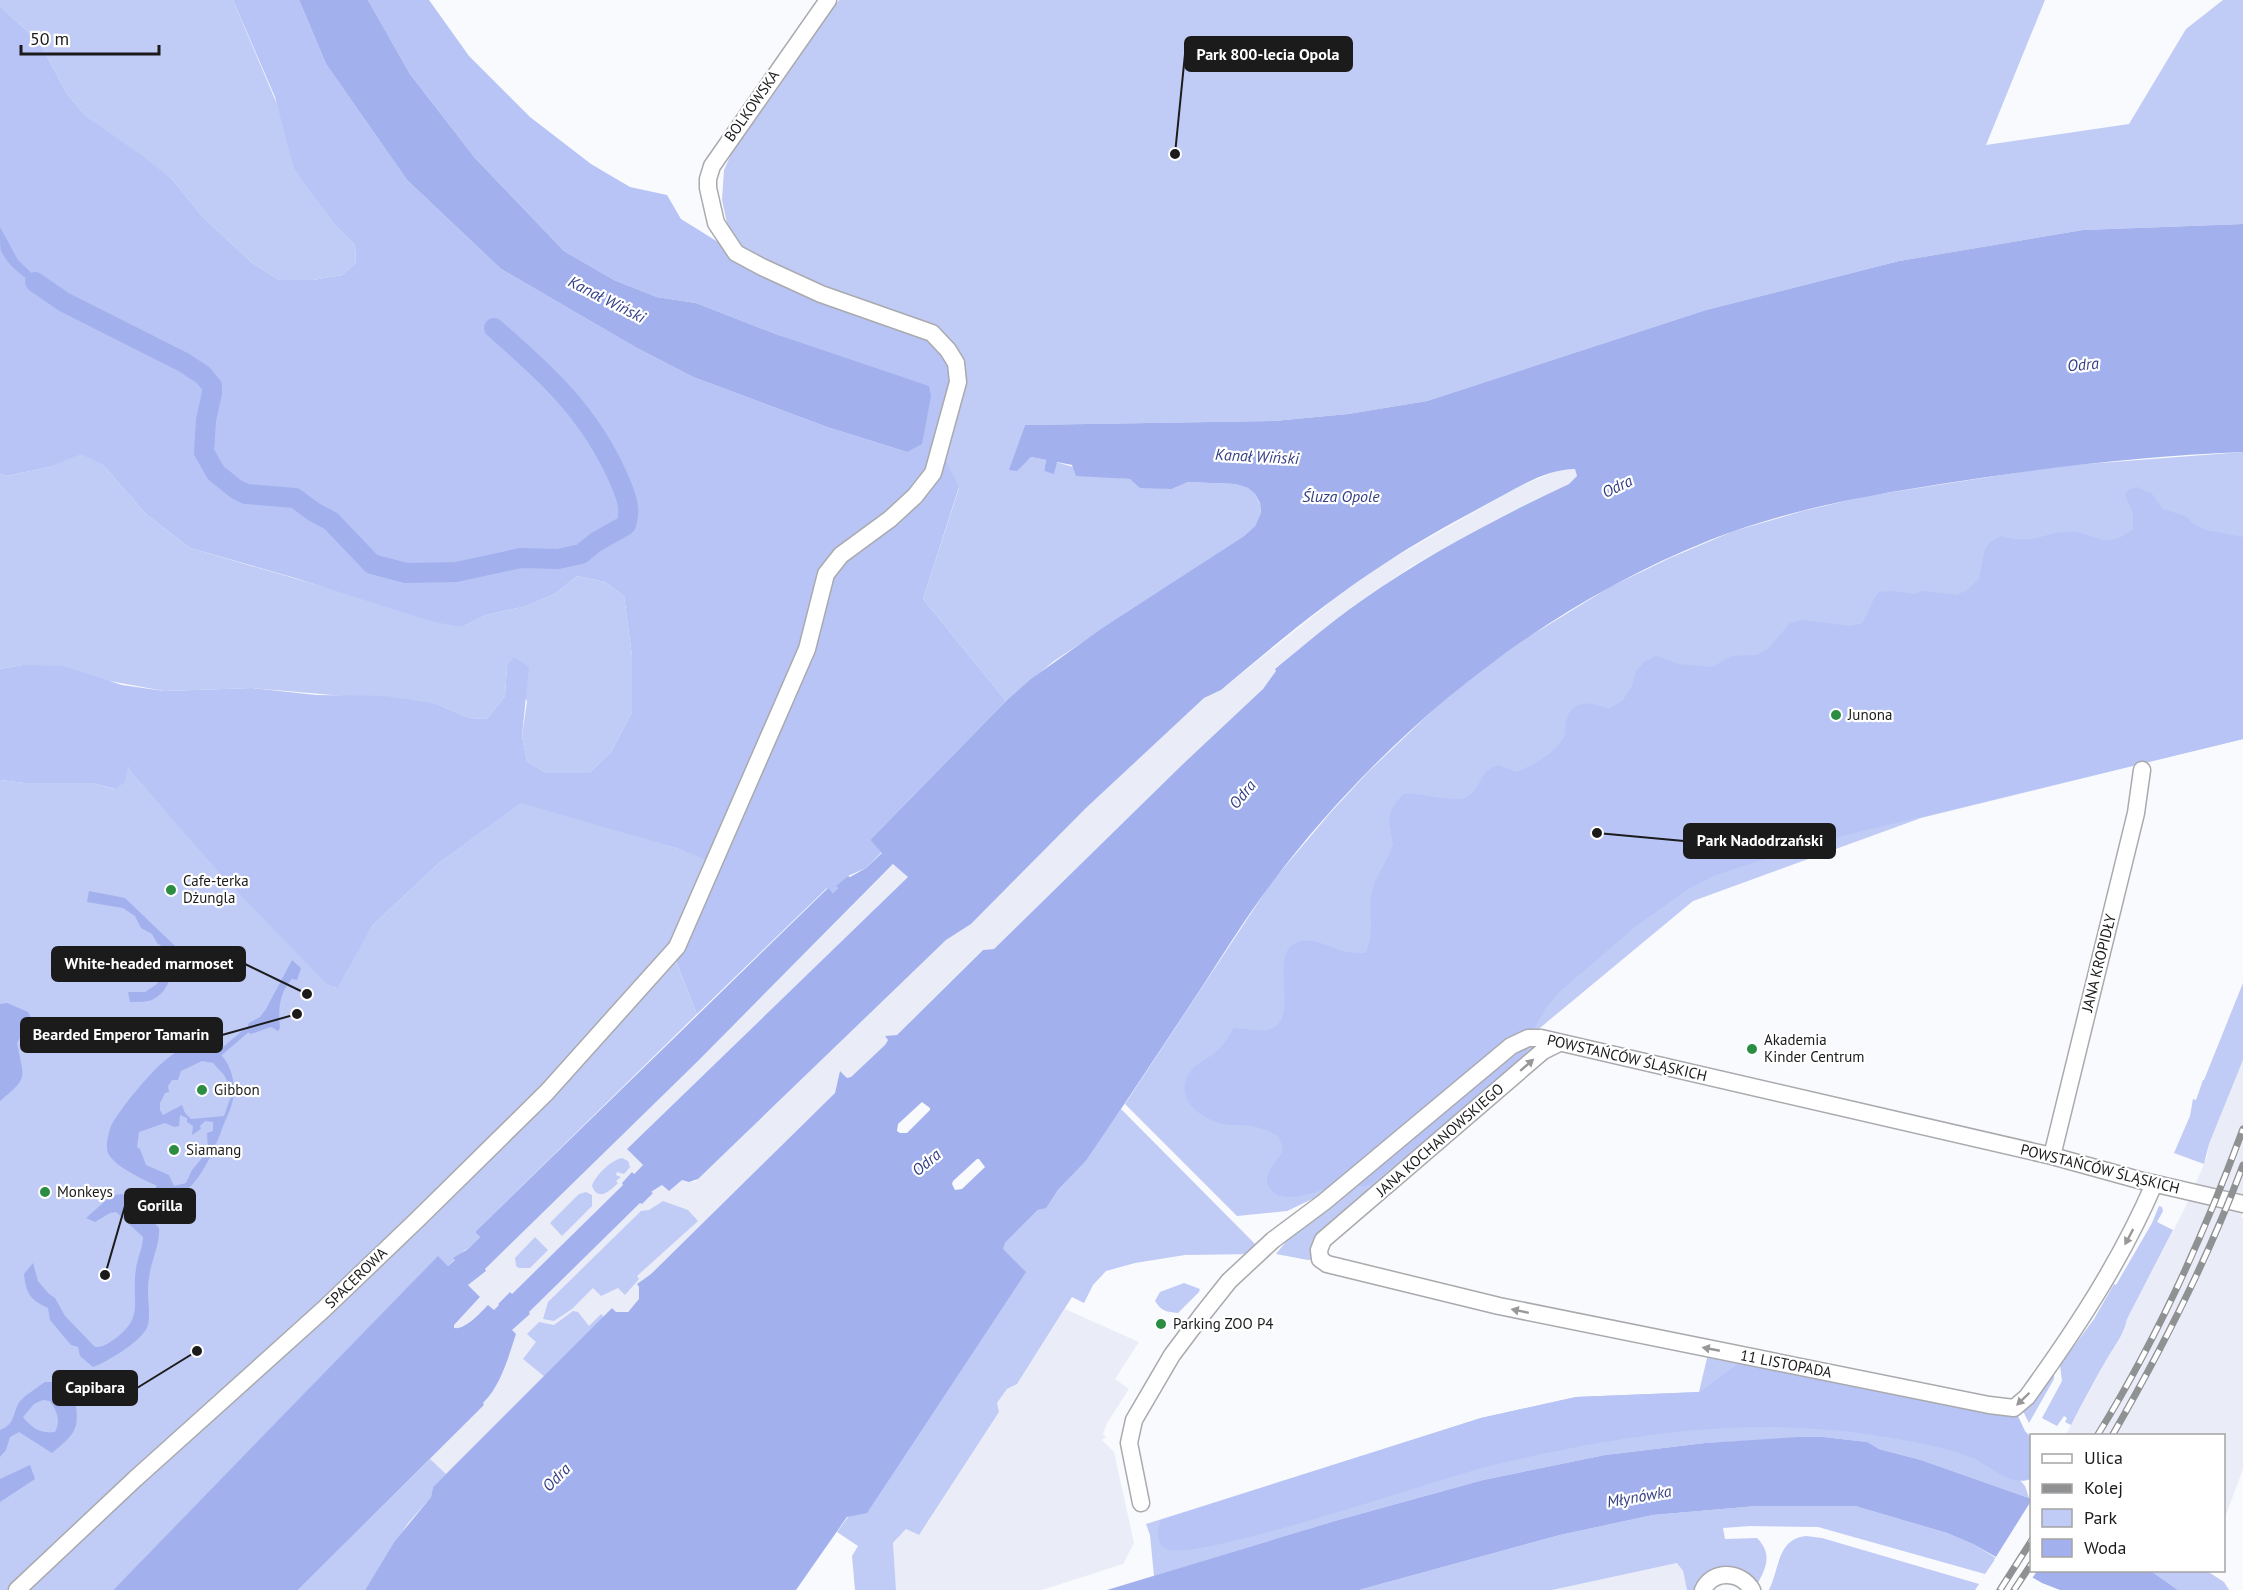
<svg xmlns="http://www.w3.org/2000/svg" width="2243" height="1590" font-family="'PT Sans',sans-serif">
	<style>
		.built { fill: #eaedf8 }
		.green { fill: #c0cbf6 }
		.forest { fill: #b7c4f5 }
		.water { fill: #a2b1ed; fill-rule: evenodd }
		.pier { fill: #f9fafd }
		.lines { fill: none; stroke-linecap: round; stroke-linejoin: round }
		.stream { stroke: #a2b1ed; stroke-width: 5 }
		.canal { stroke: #a2b1ed; stroke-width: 20 }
		.minor-casing { stroke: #a9aaad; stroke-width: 19 }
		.minor { stroke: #fff; stroke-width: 16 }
		.rail-casing { stroke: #909193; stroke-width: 7 }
		.rail { stroke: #fff; stroke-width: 4.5; stroke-dasharray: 14; stroke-linecap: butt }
		.oneway { fill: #989899 }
		.poi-dot { fill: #2b8d42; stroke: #fff; stroke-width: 2 }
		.labels { text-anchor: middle; stroke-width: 4.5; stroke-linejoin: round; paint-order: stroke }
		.street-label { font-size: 15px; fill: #1b1b1c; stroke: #fff }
		.poi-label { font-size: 15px; fill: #1b1b1c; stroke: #fff; text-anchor: start }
		.water-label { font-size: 16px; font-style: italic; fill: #343e84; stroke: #fff }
		.leader { fill: none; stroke: #1b1b1c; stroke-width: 2 }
		.callout-dot { fill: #1b1b1c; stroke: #fff; stroke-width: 2 }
		.callout { fill: #1b1b1c; stroke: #1b1b1c; stroke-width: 2 }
		.callout-label { font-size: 16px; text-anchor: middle; font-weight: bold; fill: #fff }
	</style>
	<rect width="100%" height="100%" fill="#f9fafd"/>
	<!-- built -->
	<path class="built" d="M1561 469H1575L1577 476 1569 484 1493 521 1412 566 1359 602 1275 668 1277 671 1263 689 1183 764 994 949 982 950 897 1035 885 1036 888 1039 885 1045 851 1077 847 1078 840 1071 835 1093 651 1274 637 1284 639 1287V1300L627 1312H616L612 1308 545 1377 395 1541 365 1590H298L484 1405 482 1403 512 1330 530 1314 528 1312 640 1203 642 1204 652 1194 651 1192 662 1185 682 1180 694 1182 698 1179 946 940 971 924 1086 808 1204 698 1221 690 1337 597 1383 564 1518 487Z
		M894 864 908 877 627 1149 643 1165 622 1183 624 1185 512 1294 510 1292 498 1303 500 1305 494 1311 488 1306 468 1323 459 1328H454L453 1325 480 1298 468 1285 486 1271 485 1269 698 1061Z
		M2243 1060V1212L2241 1217 2243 1218V1469L2224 1520V1436H2065L2109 1355 2117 1344 2124 1330 2127 1319 2185 1208 2207 1157 2209 1144Z
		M1065 1309 1139 1342 1115 1379 1129 1389 1107 1423 1103 1434 1106 1437 1102 1440 1114 1452 1134 1543 1123 1564 1042 1590H896L893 1544 906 1529 919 1535 999 1412 997 1403 1007 1389 1017 1384Z
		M1677 1563 1683 1571 1687 1590H1552Z"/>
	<!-- green -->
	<path class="green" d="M0 0H233L318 201 334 224 355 245 356 263 342 275 313 280H279L251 262 201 215 172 179 86 116 67 94 40 43 0 6Z
		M839 0H2045L1986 145 2129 124 2186 29 2223 0H2243V224L2083 230 1899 261 1706 310 1427 401 1348 414 1274 421 1025 425 1010 470H1017L1031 457 1046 460 1044 471 1054 473 1056 462 1108 477 1130 479 1172 489 1188 482 1235 484 1248 488 1255 494 1260 504 1261 514 1255 526 1244 536 1054 661 1006 701 923 599 959 488 941 449 958 382 736 253 729 233 722 200 724 170 738 139Z
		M2243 452V739L1921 818 1693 901 1529 1037 1559 1043 1324 1239 1320 1259 1308 1260 1276 1254 1325 1193 1287 1211 1237 1216 1125 1104 1271 883 1331 812 1368 772 1431 712 1481 670 1527 638 1610 587 1670 558 1734 531 1803 511 1867 496 2060 466Z
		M81 453 103 465 146 514 190 548 462 627 486 615 527 606 556 593 577 576 605 582 624 596 632 656V712L611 752 589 773H547L527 762 522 736 527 701 507 666 505 696 487 719 469 718 437 704 252 688 164 691 22 665 0 669V474L6 476 50 467Z
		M128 765 135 777 224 877 336 988 373 925 439 863 522 802 679 849 707 859 669 944 542 1088 416 1216 10 1590H0V780L24 783H92L114 789Z
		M676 962 697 1014 475 1232 480 1237 468 1249 465 1250 448 1266 438 1257 113 1590H26L550 1096Z
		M2243 983V1060L2209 1144 2204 1164 2174 1153 2190 1116 2193 1099 2196 1100 2203 1080H2204Z
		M1121 1109 1261 1250 1257 1254 1185 1255 1135 1263 1106 1271 1093 1285 1084 1303 1072 1297 1017 1384 1007 1389 997 1403 999 1412 919 1535 906 1529 893 1543 896 1590H855L852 1556 858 1546 837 1532 848 1517 1005 1243 1038 1210 1046 1207 1058 1190 1086 1161Z
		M622 1158 628 1161 630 1167 624 1174 617 1172 616 1175 621 1177 616 1181 618 1183C610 1191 598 1202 592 1186 595 1176 611 1160 622 1158Z
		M586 1192 592 1195V1206L562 1236 550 1223 579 1194Z
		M663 1201 688 1210 698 1221 637 1276 639 1279 625 1295 618 1288 601 1296 593 1288 572 1309 554 1321 543 1319 548 1302 641 1211 649 1210Z
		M2159 1206 2162 1207 2163 1211 2157 1222 2173 1230 2127 1319C2124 1334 2116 1344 2108 1357 2095 1379 2083 1402 2071 1425L2065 1422 2067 1418 2064 1416 2057 1426 2042 1418 2062 1381 2060 1365 2094 1319 2114 1284 2116 1285 2152 1223Z
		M535 1237 548 1250 530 1268H519L516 1266 515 1258Z
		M1184 1283 1200 1289 1199 1292 1178 1313C1167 1312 1161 1311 1155 1301L1160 1292Z
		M573 1311 578 1312 589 1326 601 1314 604 1317 545 1377 523 1359 536 1342 527 1334 539 1322 554 1325Z
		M1708 1354 1760 1364 2001 1459 2025 1486 2029 1498 1921 1460 1879 1449 1866 1442 1824 1437 1705 1443 1605 1455 1483 1480 1338 1520 1154 1576 1150 1535 1146 1524 1481 1418 1576 1397 1699 1392Z
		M2054 1374V1379L2029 1423 2023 1411 2032 1403Z
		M430 1459 446 1474 433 1487 431 1497 408 1523 365 1590H298Z
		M1757 1506H1855L1947 1533 1973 1544 1996 1558 1985 1574 1818 1527 1750 1526 1723 1528 1725 1539 1757 1538C1773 1554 1766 1568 1757 1585L1738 1572 1696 1590H1687L1683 1571 1677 1563 1552 1590H1359L1560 1535 1653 1515Z
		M1806 1536 1822 1538 1979 1584 1975 1590H1769C1780 1568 1777 1539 1806 1536Z
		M2151 1571H2207L2224 1582 2229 1590H2178Z"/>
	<!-- forest -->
	<path class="forest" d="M233 0H299L326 64 407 180 501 269 635 347 693 377 827 427 907 452 781 336 696 303 657 297 614 280 564 251 475 158 410 74 368 0H429L469 56 530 117 591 164 630 187 667 195 681 219 718 242 729 233 737 253 932 333 956 363 941 449 959 487 923 599 1006 701 870 840 882 852 866 868 848 876 837 886 838 888 833 893 827 888 697 1014 669 944 707 860 679 849 521 803 439 863 373 925 337 988 326 983 224 878 135 777 128 766 125 782 115 789 92 783H24L0 780V669L22 665 63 666 122 685 164 691 252 688 316 695 385 696 437 704 469 718 487 719 505 696 507 666 514 657 529 667 522 736 527 762 547 773H589L611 752 632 712V656L624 596 605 582 577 576 556 593 527 606 486 615 462 627 434 622 295 578 190 548 146 514 103 465 81 454 50 467 6 476 0 474V6L40 43 67 94 86 116 141 155 172 179 201 215 251 262 279 280H313L342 275 356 263 355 245 334 224 294 168 275 97Z
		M2137 487 2152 494 2163 509 2185 516 2194 524 2206 530 2243 537V739L1817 842 1713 876 1688 889 1636 926 1559 992 1546 1008 1528 1038 1527 1052 1519 1062 1370 1185C1358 1189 1351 1181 1343 1183 1325 1188 1286 1207 1271 1190 1266 1185 1266 1179 1269 1172 1272 1165 1278 1159 1282 1153V1144L1278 1136C1269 1131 1261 1128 1252 1126 1243 1124 1233 1126 1224 1124 1203 1120 1176 1101 1187 1077 1194 1063 1208 1060 1218 1050 1225 1044 1229 1035 1234 1028 1244 1028 1257 1032 1267 1030 1306 1021 1262 948 1302 941 1316 938 1332 949 1347 952 1352 953 1359 953 1365 953 1375 939 1369 915 1371 897 1374 877 1387 863 1393 845 1389 816 1384 818 1403 794 1421 792 1455 804 1467 797 1483 789 1476 772 1499 765L1516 772C1531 767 1559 751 1565 735 1566 731 1565 725 1566 721 1573 699 1590 701 1608 709L1623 700 1632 686 1636 671 1644 662 1656 656 1678 664 1712 667 1732 656 1757 655 1767 650 1790 623 1803 620 1849 626 1861 624C1870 613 1870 602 1879 592L1894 591 1914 594 1924 591 1956 595 1966 591 1979 579 1985 549 1990 542 2001 536C2036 547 2046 529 2075 532 2086 533 2097 540 2108 540 2118 540 2125 535 2133 529V514L2125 494 2128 490Z
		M1739 1363 1760 1364 2017 1414 2025 1431 2031 1437V1479C2010 1487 1991 1466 1973 1458 1944 1446 1904 1440 1873 1435 1746 1415 1617 1436 1493 1465 1443 1477 1196 1563 1166 1549 1155 1543 1157 1530 1161 1520L1481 1418 1576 1397 1700 1392Z"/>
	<!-- water -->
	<path class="water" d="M299 0H368L410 74 475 158 564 251 614 280 657 297 696 303 781 336 929 386 931 396 922 444 907 452 827 427 693 377 635 347 501 269 407 180 326 64Z
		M2243 224V452C2142 456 2041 468 1941 484 1863 496 1783 511 1710 540 1535 610 1383 735 1271 884 1245 919 1222 956 1198 993 1161 1049 1124 1105 1086 1161L1058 1190 1046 1208 1038 1210 1005 1243 1003 1249 1026 1272 867 1513 847 1517 796 1590H365L395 1541 431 1497 433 1487 612 1308 616 1312H628L639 1299V1287L637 1284 651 1274 835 1093 840 1071 847 1078 851 1077 885 1045 888 1040 885 1036 897 1035 983 950 994 949 1183 764 1263 689 1276 671 1275 669C1303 646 1331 622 1361 601 1426 555 1497 518 1569 484L1577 476 1575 469C1545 469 1513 490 1487 504 1452 523 1417 542 1384 564 1327 601 1273 646 1221 690L1204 698 1086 808 971 924 946 940 698 1179 689 1182 682 1180 669 1191 662 1185 651 1192 653 1193 642 1204 640 1203 529 1312 530 1314 512 1330 516 1334C508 1358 501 1385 483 1403L484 1405 298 1590H113L438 1256 448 1266 455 1260 453 1258 468 1249 480 1237 475 1232 828 888 833 893 838 888 836 886 848 876 850 877 866 868 882 853 870 840 1006 701 1031 679 1101 629 1244 536 1255 526 1261 513 1260 503 1255 494 1248 488 1235 484 1188 482 1172 489 1140 488 1130 479 1076 476 1072 465 1057 462 1054 474 1044 471 1046 460 1031 457 1017 471 1009 470 1025 425 1274 421 1348 414 1427 401 1706 310 1899 261 2083 230ZM893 864 908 877 627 1149 643 1165 634 1174 632 1172 622 1183 623 1185 512 1294 510 1292 498 1304 499 1305 494 1310 488 1305C480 1313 465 1330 454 1328V1325L480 1297 468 1285 486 1271 485 1269 698 1061ZM922 1102 930 1108V1110L907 1133H900L897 1131 898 1124ZM977 1159H979L985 1167 962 1189 955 1190 952 1184 953 1181Z
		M0 227 18 260 56 297C37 285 12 273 1 251 0 245 0 235 0 227Z
		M89 891 125 898 175 946C173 965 173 988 154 999 149 1002 137 1002 130 1002L128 992H145L157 984 165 973 169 958 166 949 157 943 152 934 141 928 135 916 123 908 87 902Z
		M292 960 301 968 297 980 292 979C279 992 278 1011 280 1028L278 1031 271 1027 251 1034 246 1031 249 1023 260 1017 266 1009Z
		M7 1003 28 1012 31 1017 17 1043C24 1079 29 1077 0 1101V1004Z
		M187 1045C197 1045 210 1045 218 1052 232 1063 237 1087 232 1103 230 1112 225 1120 222 1129 215 1148 206 1169 192 1185 188 1189 180 1191 175 1193 159 1187 115 1169 108 1153 105 1145 109 1129 113 1122 125 1103 151 1071 168 1058 174 1053 181 1049 187 1045ZM202 1061 213 1063 224 1075 231 1088 230 1099 224 1116 191 1119 185 1113 182 1105 163 1115 160 1110V1103L165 1093 169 1092 168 1086 172 1080H178L181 1071ZM180 1115 187 1118V1122L193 1126 192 1135 201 1129 200 1126 205 1121 213 1122V1131L207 1133 208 1151 192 1170 186 1183 174 1186 169 1175 146 1165 140 1149 137 1147 139 1132 165 1123 174 1127 179 1126Z
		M122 1194 139 1207 159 1228C160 1246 151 1260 149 1278 146 1292 151 1312 148 1325 144 1340 107 1362 93 1367L80 1356 78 1347 71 1345 50 1320 48 1308C30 1300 26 1293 24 1274L33 1263 38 1281 49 1294 55 1298 65 1316 95 1347C103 1348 110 1342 116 1338 145 1316 131 1301 136 1269 137 1258 143 1248 143 1237L116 1212 110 1213 95 1222 86 1218 112 1195Z
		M45 1382H54L74 1394C80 1427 78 1432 52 1453L19 1432 10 1437 6 1450 0 1457V1430C17 1424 12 1410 21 1400 28 1393 37 1388 45 1382ZM43 1400 50 1401C57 1411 61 1421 55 1432 40 1434 32 1428 23 1417L34 1404Z
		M1799 1437H1824L1867 1442 1879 1449 1921 1460 2029 1498 2032 1502V1570L2151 1571 2178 1590H2060L2042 1583 1973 1544 1947 1533 1855 1506H1757L1653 1515 1560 1535 1359 1590H1107L1338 1520 1483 1480 1605 1455 1705 1443Z
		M30 1465 35 1479 0 1502V1479Z"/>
	<!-- pier -->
	<path class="pier" d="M2031 1501 2032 1570 2037 1571 2031 1580 1994 1560Z"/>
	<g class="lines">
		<!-- stream -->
		<path class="stream" d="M219 1054 246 1031
			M143 1211 159 1187"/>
		<!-- canal -->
		<path class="canal" d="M35 282 64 302 183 362 203 375 212 386V393L206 420 204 452 216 473 236 489 246 494 295 498 314 512 331 521 372 564 406 573 456 572 521 558 558 559 581 554 596 542 626 525C632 508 625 493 618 477 589 412 546 373 494 328"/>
		<defs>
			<path id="minor" d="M1559 1043 1543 1051 1323 1240 1319 1250 1320 1259 1327 1264 1499 1306 1989 1405 2014 1408 2027 1397C2076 1329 2121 1261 2154 1184
				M2052 1156 2136 813 2142 770
				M1141 1503 1129 1443 1134 1420 1172 1355 1202 1315 1229 1281 1273 1240 1324 1202 1511 1046 1528 1038H1541L2052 1156 2139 1180 2243 1204
				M17 1590 135 1479 324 1309 418 1219 547 1092 677 947 807 649 826 574 841 555 890 519 915 496 933 473 958 382 956 363 948 350 932 333 821 294 762 267 736 253 716 223 708 188V179L712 166 828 0
				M1703 1590C1713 1569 1741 1571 1752 1590"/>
		</defs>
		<!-- minor casing -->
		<use href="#minor" class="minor-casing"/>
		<!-- minor -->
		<use href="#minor" class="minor"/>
		<defs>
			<path id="rail" d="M2097 1436C2157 1339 2204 1235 2243 1129
				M2112 1436C2162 1349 2208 1259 2243 1165
				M2000 1590 2032 1540
				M2014 1590 2032 1563"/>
		</defs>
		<!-- rail casing -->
		<use href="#rail" class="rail-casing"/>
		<!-- rail -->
		<use href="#rail" class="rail"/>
	</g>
	<!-- one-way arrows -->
	<defs><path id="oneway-solid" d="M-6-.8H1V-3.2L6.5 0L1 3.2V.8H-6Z" transform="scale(1.5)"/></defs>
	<g class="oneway">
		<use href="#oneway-solid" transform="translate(1527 1065) rotate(-41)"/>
		<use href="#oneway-solid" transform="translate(2129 1237) rotate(118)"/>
		<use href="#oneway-solid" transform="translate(1520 1311) rotate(-168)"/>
		<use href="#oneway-solid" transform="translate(1711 1349) rotate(-169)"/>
		<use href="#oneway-solid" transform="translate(2023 1399) rotate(136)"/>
	</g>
	<!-- markers -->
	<g class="poi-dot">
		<circle cx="1836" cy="715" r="6"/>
		<circle cx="171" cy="890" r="6"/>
		<circle cx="1752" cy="1049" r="6"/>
		<circle cx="202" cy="1090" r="6"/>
		<circle cx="174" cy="1150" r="6"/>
		<circle cx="45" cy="1192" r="6"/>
		<circle cx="1161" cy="1324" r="6"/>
	</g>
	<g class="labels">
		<!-- street labels -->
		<g class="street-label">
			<text transform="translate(752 106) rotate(-55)" y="5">BOLKOWSKA</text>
			<text transform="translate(2099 963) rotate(-76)" y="5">JANA KROPIDŁY</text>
			<text transform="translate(1627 1058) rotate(13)" y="5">POWSTAŃCÓW ŚLĄSKICH</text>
			<text transform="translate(1440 1140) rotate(-41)" y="5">JANA KOCHANOWSKIEGO</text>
			<text transform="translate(2100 1169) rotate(14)" y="5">POWSTAŃCÓW ŚLĄSKICH</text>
			<text transform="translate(356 1278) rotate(-44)" y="5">SPACEROWA</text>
			<text transform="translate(1786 1364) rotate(11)" y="5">11 LISTOPADA</text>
		</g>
		<!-- poi labels -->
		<g class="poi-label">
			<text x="1848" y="720">Junona</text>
			<text x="183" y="886">Cafe-terka<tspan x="183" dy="17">Dżungla</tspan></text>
			<text x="1764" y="1045">Akademia<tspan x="1764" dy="17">Kinder Centrum</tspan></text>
			<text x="214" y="1095">Gibbon</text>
			<text x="186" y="1155">Siamang</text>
			<text x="57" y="1197">Monkeys</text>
			<text x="1173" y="1329">Parking ZOO P4</text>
		</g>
		<!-- water labels -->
		<g class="water-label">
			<text transform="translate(607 299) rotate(27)" y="6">Kanał Wiński</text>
			<text transform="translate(2083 364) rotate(-5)" y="6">Odra</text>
			<text transform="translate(1257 456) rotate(3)" y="6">Kanał Wiński</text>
			<text transform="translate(1617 486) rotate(-26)" y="6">Odra</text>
			<text x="1341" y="502">Śluza Opole</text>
			<text transform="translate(1242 794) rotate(-50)" y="6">Odra</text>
			<text transform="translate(926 1162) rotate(-40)" y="6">Odra</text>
			<text transform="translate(556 1477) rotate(-45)" y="6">Odra</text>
			<text transform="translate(1639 1496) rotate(-10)" y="6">Młynówka</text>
		</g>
	</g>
	<!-- callouts -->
	<path class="leader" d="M1175 154L1185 54M1597 833L1684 841M307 994L245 964M297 1014L222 1035M105 1275L125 1206M197 1351L137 1388"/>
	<g class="callout-dot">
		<circle cx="1175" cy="154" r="6"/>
		<circle cx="1597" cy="833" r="6"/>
		<circle cx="307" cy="994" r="6"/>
		<circle cx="297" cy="1014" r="6"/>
		<circle cx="105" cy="1275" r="6"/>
		<circle cx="197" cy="1351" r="6"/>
	</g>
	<g class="callout">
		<rect x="1185" y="37" width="167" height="34" rx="6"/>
		<rect x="1684" y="824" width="151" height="34" rx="6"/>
		<rect x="52" y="947" width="193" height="34" rx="6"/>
		<rect x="21" y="1018" width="201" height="34" rx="6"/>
		<rect x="125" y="1189" width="70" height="34" rx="6"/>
		<rect x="53" y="1371" width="84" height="34" rx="6"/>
	</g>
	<g class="callout-label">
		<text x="1268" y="60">Park 800-lecia Opola</text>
		<text x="1760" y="846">Park Nadodrzański</text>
		<text x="149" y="969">White-headed marmoset</text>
		<text x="121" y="1040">Bearded Emperor Tamarin</text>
		<text x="160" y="1211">Gorilla</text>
		<text x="95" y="1393">Capibara</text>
	</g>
	<!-- legend -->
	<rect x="2030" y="1434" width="195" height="138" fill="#ffffff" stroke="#a4a4a4" stroke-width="1.5"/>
	<rect x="2042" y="1454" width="30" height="9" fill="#ffffff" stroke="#a4a4a4" stroke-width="1.5"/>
	<text x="2084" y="1464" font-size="18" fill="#1b1b1c">Ulica</text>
	<rect x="2042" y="1484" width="30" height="9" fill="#909193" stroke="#a4a4a4" stroke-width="1.5"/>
	<text x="2084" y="1494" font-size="18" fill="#1b1b1c">Kolej</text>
	<rect x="2042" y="1509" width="30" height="18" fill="#c0cbf6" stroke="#a4a4a4" stroke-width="1.5"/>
	<text x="2084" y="1524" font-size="18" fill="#1b1b1c">Park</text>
	<rect x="2042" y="1539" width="30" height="18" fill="#a2b1ed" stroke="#a4a4a4" stroke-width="1.5"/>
	<text x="2084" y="1554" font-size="18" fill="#1b1b1c">Woda</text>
	<!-- scale -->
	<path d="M21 45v9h138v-9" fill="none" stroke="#1b1b1c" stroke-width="3"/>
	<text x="30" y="45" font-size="18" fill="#1b1b1c" stroke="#ffffff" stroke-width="4.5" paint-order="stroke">50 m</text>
</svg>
